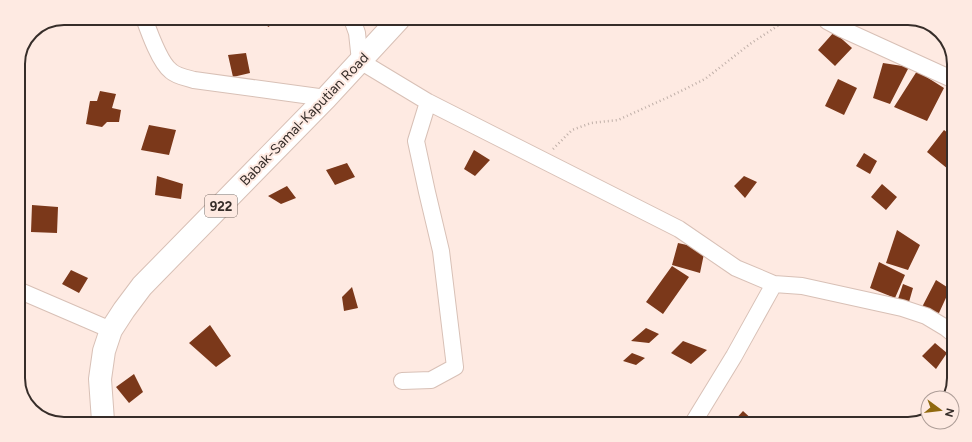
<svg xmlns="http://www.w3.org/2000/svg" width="972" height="442" font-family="Figtree,sans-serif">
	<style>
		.building { fill: #7b381a }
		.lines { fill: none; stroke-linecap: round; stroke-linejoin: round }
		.minor-casing { stroke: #d8c0b6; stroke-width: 18 }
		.primary-casing { stroke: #d8c0b6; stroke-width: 24 }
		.path { stroke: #c0b0a9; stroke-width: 2.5; stroke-dasharray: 1 3; stroke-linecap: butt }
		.minor { stroke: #fff; stroke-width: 16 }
		.primary { stroke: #fff; stroke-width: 22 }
		.labels { text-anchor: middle; stroke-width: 4; stroke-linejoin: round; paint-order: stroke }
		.shield { fill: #feeae2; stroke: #726660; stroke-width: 1 }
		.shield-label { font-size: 13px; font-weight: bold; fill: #362d29 }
		.street-label { font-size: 14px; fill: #362d29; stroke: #feeae2 }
		.rim { fill: none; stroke: #362d29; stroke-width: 2 }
	</style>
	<rect width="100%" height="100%" fill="#feeae2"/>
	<!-- building -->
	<path class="building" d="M265 19H282L268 27Z
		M834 32 852 48 835 66 818 50Z
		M246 53 250 73 233 77 228 55Z
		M883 63 909 67 890 104 873 98Z
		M917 71 944 88 927 121 894 107Z
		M838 79 857 88 844 115 825 106Z
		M100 91 116 94 112 108 121 110 119 122H107L102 127 86 124 90 101H97Z
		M149 125 176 130 169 155 141 150Z
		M944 130 953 137V163L948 169 927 152Z
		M474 150 490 160 475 176 464 169Z
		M864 153 877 161 870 174 856 166Z
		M347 163 355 177 335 185 326 170Z
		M157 176 183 184 181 199 155 195Z
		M744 176 757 182 745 198 734 186Z
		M882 184 897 197 886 210 871 197Z
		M287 186 296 198 281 204 268 196Z
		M32 205 58 207 57 233 31 232Z
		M897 230 920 245 908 270 886 263Z
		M678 243 705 249 700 273 672 265Z
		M879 262 905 275 895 298 870 288Z
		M672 266 689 277 663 314 646 302Z
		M71 270 88 278 79 293 62 284Z
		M936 280 950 289 939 313 921 309Z
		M903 284 913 288 909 302 898 299Z
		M352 287 358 308 344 311 342 297Z
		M210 325 231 356 216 367 189 343Z
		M646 328 659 334 649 343 631 341Z
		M683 341 707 350 691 364 671 353Z
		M935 343 947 353 936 369 922 356Z
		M632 353 645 358 636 365 623 361Z
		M134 374 143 392 129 403 116 387Z
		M743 411 755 422 754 423H732Z"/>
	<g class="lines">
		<defs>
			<path id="minor" d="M144 18C149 32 160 63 171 71 176 76 187 78 194 80L326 98
				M352 19 357 33 360 61 428 102 679 229 736 268 774 284 802 286 902 308 926 316 946 328 951 332
				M827 21 842 29 954 80
				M18 290 111 330
				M402 381 431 380 455 367 441 251 427 192 416 141 428 102
				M693 423 734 356 774 284"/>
			<path id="primary" d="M103 421 100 379 104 351 111 330 124 310 142 286 326 98 399 19"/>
		</defs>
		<!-- minor casing -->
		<use href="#minor" class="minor-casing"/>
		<!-- primary casing -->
		<use href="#primary" class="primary-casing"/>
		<!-- path -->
		<path class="path" d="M553 149 572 130 591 123 618 120 673 95 705 79 750 44 785 21"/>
		<!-- minor -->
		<use href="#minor" class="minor"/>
		<!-- primary -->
		<use href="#primary" class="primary"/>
	</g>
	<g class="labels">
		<!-- shield labels -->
		<rect class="shield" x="205" y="195" width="32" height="22" rx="3"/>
		<g class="shield-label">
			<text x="221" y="211">922</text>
		</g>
		<!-- street labels -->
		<g class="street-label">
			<text transform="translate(304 119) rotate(-46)" y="5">Babak-Samal-Kaputian Road</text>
		</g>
	</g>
	<!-- crop -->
	<path d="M0 0H972V442H0ZM64 25H908A39 39 0 0 1 947 64V378A39 39 0 0 1 908 417H64A39 39 0 0 1 25 378V64A39 39 0 0 1 64 25Z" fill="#feeae2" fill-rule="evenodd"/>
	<path class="rim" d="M64 25H908A39 39 0 0 1 947 64V378A39 39 0 0 1 908 417H64A39 39 0 0 1 25 378V64A39 39 0 0 1 64 25Z"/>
	<!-- north arrow -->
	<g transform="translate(940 410) rotate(105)"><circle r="19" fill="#feeae2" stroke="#ae9e98"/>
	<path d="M0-3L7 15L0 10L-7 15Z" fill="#90690f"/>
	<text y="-6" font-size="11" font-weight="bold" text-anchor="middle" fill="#362d29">N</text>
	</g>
</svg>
